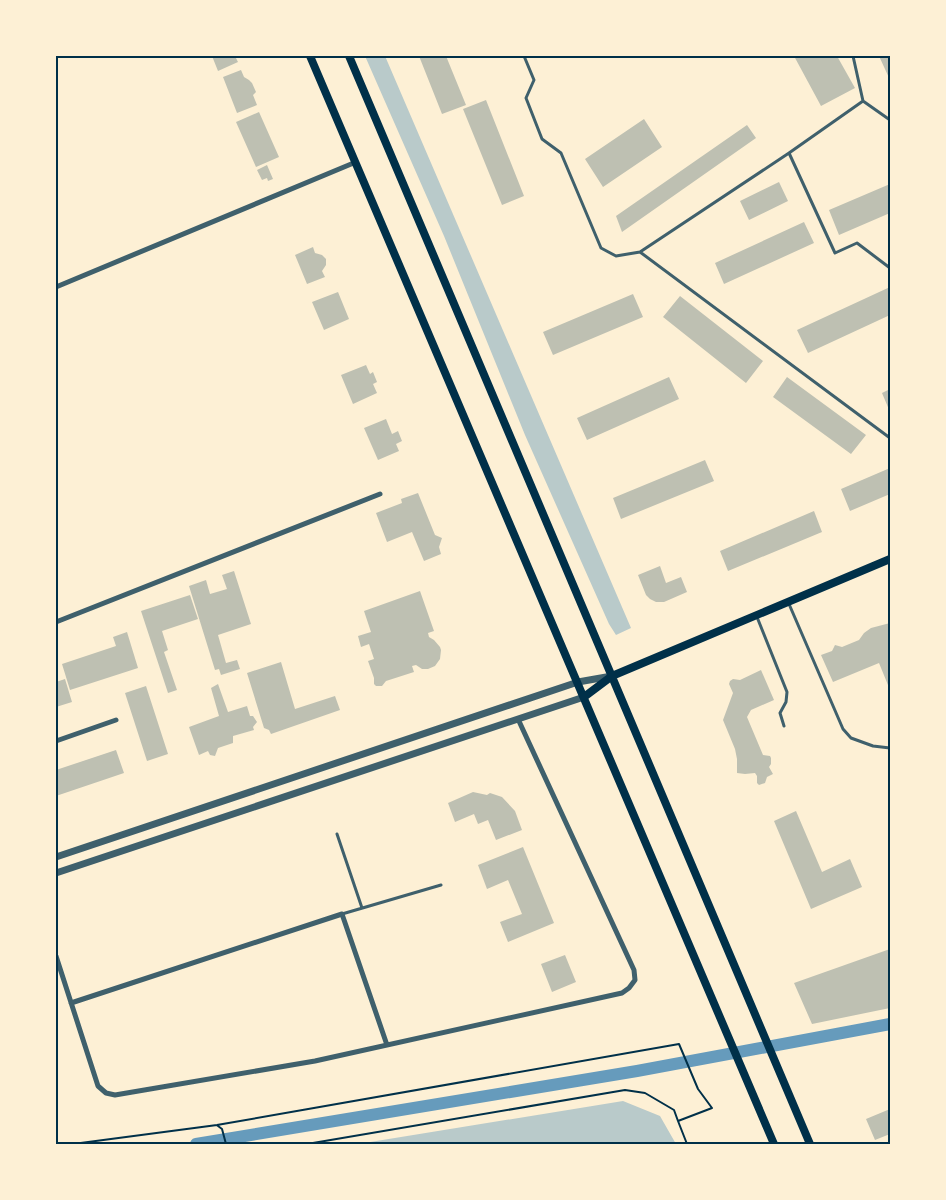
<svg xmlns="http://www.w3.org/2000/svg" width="946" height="1200" font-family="Helvetica,sans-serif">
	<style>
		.green { fill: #b9caca }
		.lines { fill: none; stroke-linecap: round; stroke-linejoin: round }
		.canal { stroke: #669bbc; stroke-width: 12 }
		.building { fill: #bec0b2 }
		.path { stroke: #003049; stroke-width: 2 }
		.service { stroke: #3f606c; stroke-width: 3 }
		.minor { stroke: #3f606c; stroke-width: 5 }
		.tertiary { stroke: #3f606c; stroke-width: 7 }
		.secondary { stroke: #003049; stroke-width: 8 }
		.neatline { fill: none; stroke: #003049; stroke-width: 2 }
	</style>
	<rect width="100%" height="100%" fill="#fdf0d5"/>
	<!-- green -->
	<path class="green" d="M365 56H385L631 628 616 635 609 624 525 435 444 236Z
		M623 1101 660 1116 676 1144H358Z"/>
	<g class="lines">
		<!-- canal -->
		<path class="canal" d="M196 1144 637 1071 890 1024"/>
	</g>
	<!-- building -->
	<path class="building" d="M212 56H235L238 62 218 71Z
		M419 56H446L466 105 442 114Z
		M794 56H837L855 88 821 106Z
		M879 56H890V80Z
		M241 70 244 77 249 80 252 83 256 92 253 95 257 105 237 113 223 77Z
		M486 100 524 196 502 205 463 109Z
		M259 112 279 157 256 167 236 122Z
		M644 119 662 147 603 187 585 159Z
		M747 125 756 138 622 232 616 216Z
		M267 165 273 179 268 181 267 178 262 180 257 170Z
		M779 182 788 201 749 220 740 201Z
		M890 184V213L839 235 829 210Z
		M804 222 814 243 724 284 715 263Z
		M313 247 315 253 322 255 326 259V265L322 271 325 277 307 284 295 255Z
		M890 287V315L808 353 797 330Z
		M338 292 349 319 324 330 312 302Z
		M633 294 643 317 553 355 543 332Z
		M680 296 763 361 746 383 663 317Z
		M366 365 370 374 373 372 377 382 373 384 377 393 353 404 341 375Z
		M669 377 679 399 587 440 577 418Z
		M787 377 866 435 851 454 773 397Z
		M890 389V412L882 393Z
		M386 419 392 434 398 431 402 441 396 444 399 451 378 460 364 428Z
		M705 460 714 481 621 519 613 498Z
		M890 468V494L850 511 841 489Z
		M418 493 435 535 442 538 439 547 441 554 424 561 412 532 387 542 376 513 402 503 401 499Z
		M814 511 822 532 728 571 720 551Z
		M660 566 666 583 681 577 687 592 664 602H656L650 599 646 595 638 575Z
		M234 571 251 624 218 635 226 663 237 660 240 669 221 675 219 669 215 670 189 586 206 580 210 594 227 589 222 575Z
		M420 591 434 631 428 633 429 637 434 640 440 647 441 650 440 659 435 666 428 669H422L416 665 412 666 414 672 386 681 382 686H376L374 684V678L368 661 374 659 369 644 361 647 358 636 371 632 364 611Z
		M190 595 198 619 162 631 168 650 164 652 177 690 168 693 141 611Z
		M890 623V690L879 663 833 682 821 655 832 651 835 645 842 647 859 640 864 633 871 628Z
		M127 632 138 668 70 690 62 664 116 646 113 637Z
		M281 662 295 709 335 696 340 710 271 734 269 730 264 728 247 673Z
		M761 670 774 700 751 710 747 717 763 755 770 756 771 758V764L769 767 773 774 767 777 765 783 759 785 757 783V776L755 773 745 774 737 773V759L735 749 723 720 733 693 729 684 730 681 733 679 740 680Z
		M65 679 72 702 56 707V682Z
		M218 684 228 712 247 706 250 716H253L257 722 253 727 254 730 233 736V743L218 748 215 756 210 755 208 751 199 755 189 727 219 716 211 688Z
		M146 686 168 754 147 761 125 693Z
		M116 750 124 773 56 796V770Z
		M473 792 487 795 490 793 502 797 515 811 522 830 496 840 488 820 478 824 474 814 455 822 448 803Z
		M796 811 822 872 850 859 862 887 811 909 774 821Z
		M523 847 554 923 508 942 500 922 522 914 508 880 487 889 478 865Z
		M890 949V1008L812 1024 794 983Z
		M565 955 576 982 552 992 541 964Z
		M890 1109V1134L875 1140 866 1119Z"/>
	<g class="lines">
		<!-- path -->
		<path class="path" d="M678 1121 687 1144
			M218 1126 222 1129 226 1144
			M73 1144 217 1125 679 1044 698 1089 712 1108 678 1121 674 1110 645 1093 625 1090 307 1144"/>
		<!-- service -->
		<path class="service" d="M524 56 534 80 526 98 542 139 561 153 601 248 616 256 640 252 890 438
			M853 56 863 101 890 120
			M863 101 789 153 835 253 857 243 890 268
			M640 252 789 153
			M789 604 843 729 851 738 873 746 890 748
			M757 617 787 692 786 702 780 713 784 726
			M337 834 362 908
			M342 914 441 885"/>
		<!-- minor -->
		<path class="minor" d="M56 287 356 162
			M56 622 380 494
			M56 741 116 720
			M56 956 98 1086 106 1093 115 1095 315 1061 622 993 629 988 635 980 634 970 518 719
			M71 1003 342 914 387 1045"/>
		<!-- tertiary -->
		<path class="tertiary" d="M56 857 578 682 612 676
			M56 873 584 697"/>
		<!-- secondary -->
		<path class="secondary" d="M310 56 774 1144
			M349 56 810 1144
			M584 697 612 676 890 559"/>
	</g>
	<!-- border -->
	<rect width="946" height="1200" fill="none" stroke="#fdf0d5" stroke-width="114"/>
	<rect x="57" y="57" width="832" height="1086" class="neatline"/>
</svg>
